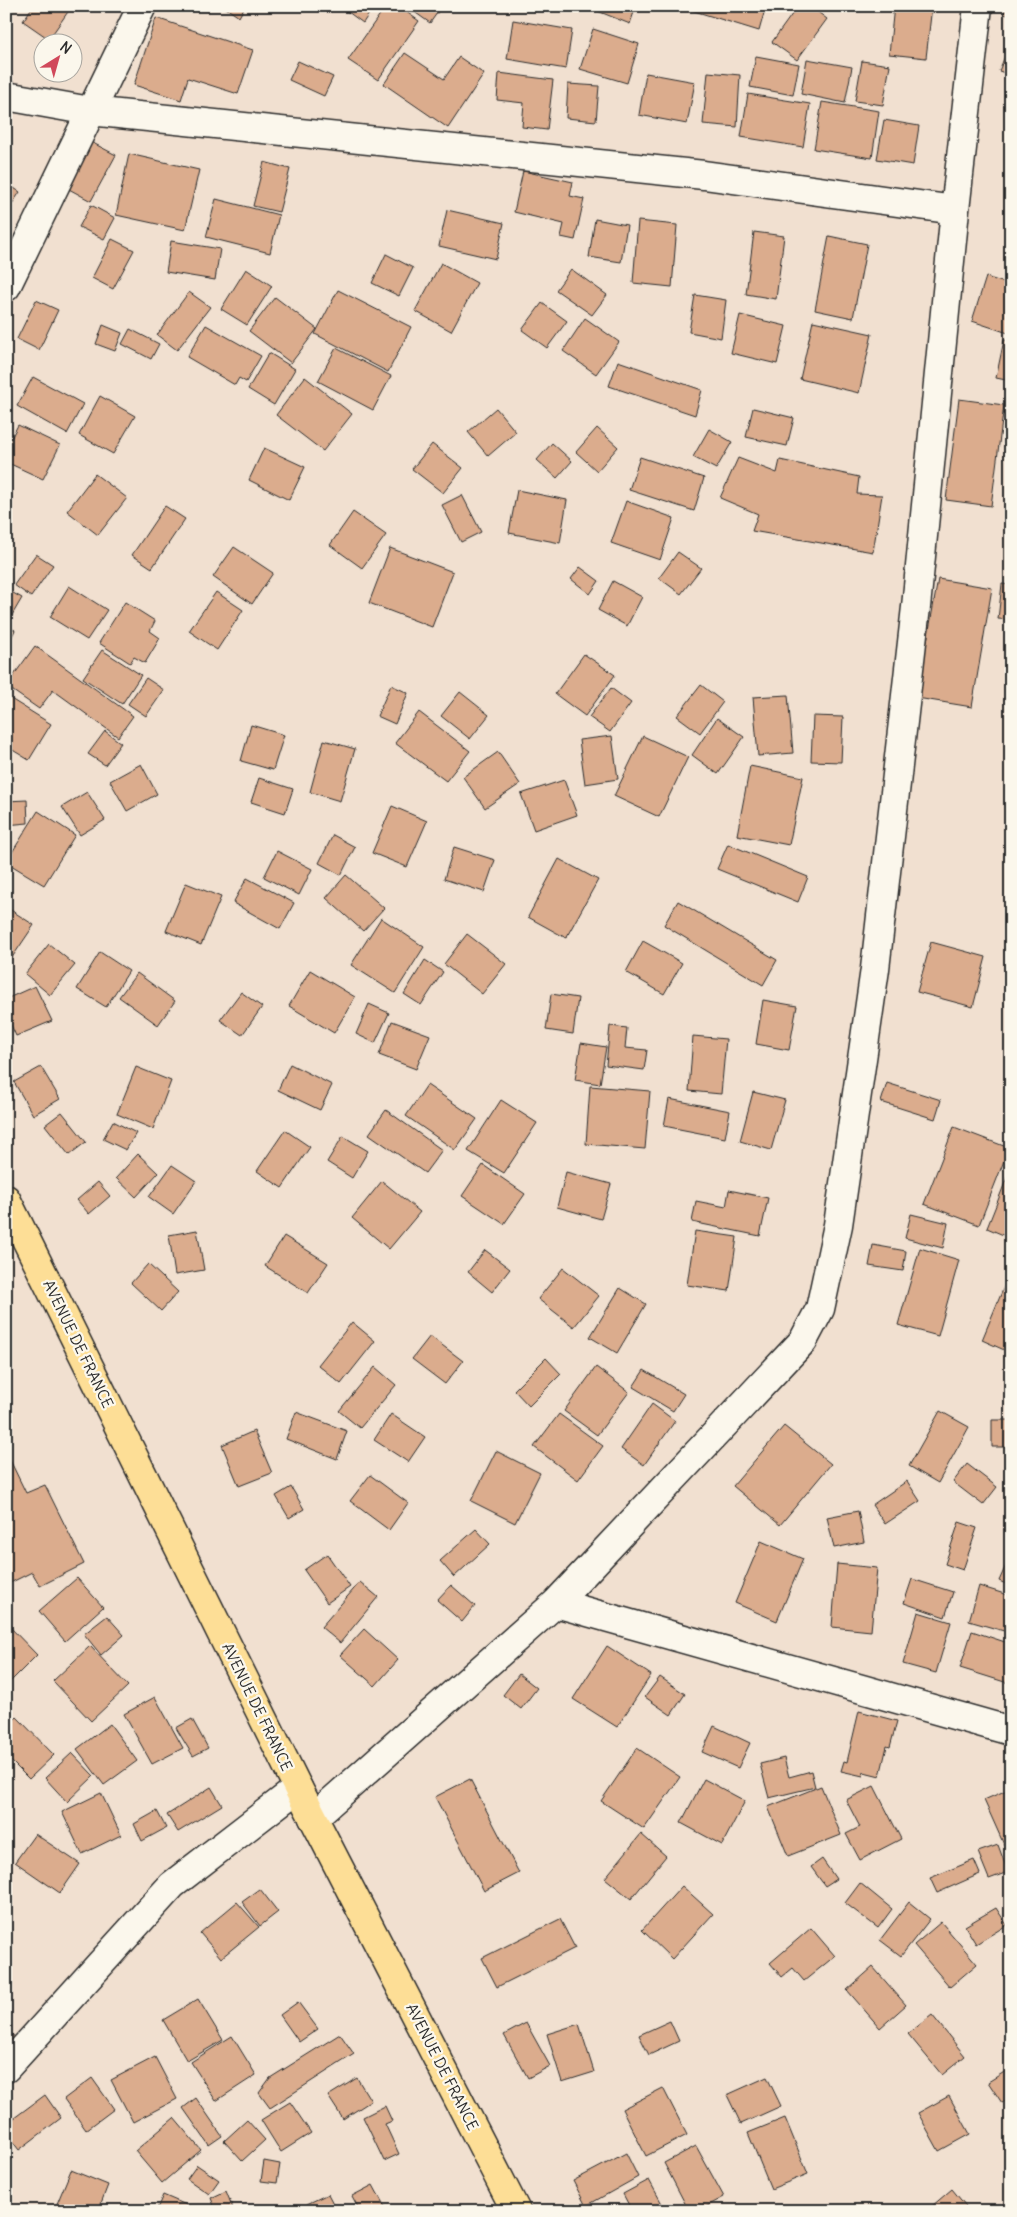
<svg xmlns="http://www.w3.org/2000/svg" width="1017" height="2217" font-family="Delius,sans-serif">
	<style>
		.building { fill: #dbac8d; stroke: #2b2b2b }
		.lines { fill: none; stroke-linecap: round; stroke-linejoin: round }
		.minor-casing { stroke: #2b2b2b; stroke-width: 31 }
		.major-casing { stroke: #2b2b2b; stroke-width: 31 }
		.minor { stroke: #fbf7ec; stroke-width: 28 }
		.major { stroke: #fdde96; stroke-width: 28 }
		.labels { text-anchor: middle; stroke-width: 4.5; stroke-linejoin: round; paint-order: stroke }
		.street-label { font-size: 15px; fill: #2b2b2b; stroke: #fbf7ec }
	</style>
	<rect width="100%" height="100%" fill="#f1e0d0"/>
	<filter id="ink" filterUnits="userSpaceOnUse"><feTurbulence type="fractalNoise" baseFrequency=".02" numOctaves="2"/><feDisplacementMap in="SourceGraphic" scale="10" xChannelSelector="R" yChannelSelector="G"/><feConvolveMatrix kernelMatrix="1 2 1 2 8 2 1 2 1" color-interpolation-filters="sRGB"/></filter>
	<g filter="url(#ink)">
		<!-- building -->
		<path class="building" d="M6 6H14L9 15 6 13Z
			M33 6H72L49 39 23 21Z
			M223 6H245L239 17Z
			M340 6H374L363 23Z
			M386 6H398L419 21 378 80 348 60Z
			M406 6H442L430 23Z
			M585 6H636L630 24Z
			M678 6H766L759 31Z
			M798 6H810L827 19 797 60 772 42Z
			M894 6H932L926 58 889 54Z
			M1006 6H1011V16L1004 14Z
			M156 18 253 50 238 94 188 78 181 100 134 85Z
			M513 20 572 30 566 69 507 59Z
			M593 29 639 44 627 83 580 69Z
			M1011 41V75L999 71Z
			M405 53 444 79 459 57 484 74 448 128 384 84Z
			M756 56 799 64 793 95 750 87Z
			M807 59 852 67 845 103 801 94Z
			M298 61 333 77 324 96 289 80Z
			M862 61 890 65 883 105 855 101Z
			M708 72 740 75 737 127 703 124Z
			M499 73 553 80 547 130 522 127 524 103 497 100Z
			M646 73 695 82 687 124 639 115Z
			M568 84 599 86 596 121 566 118Z
			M748 94 810 104 803 147 741 137Z
			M822 102 879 111 872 158 814 149Z
			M884 120 919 126 913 165 877 159Z
			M91 142 116 155 91 201 67 188Z
			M129 154 199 170 185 230 116 215Z
			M264 162 290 169 279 212 253 206Z
			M523 171 573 182 570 196 584 199 575 240 561 237 564 224 514 212Z
			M6 183 20 192 6 213Z
			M216 199 279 215 270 253 206 237Z
			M91 205 115 218 104 239 79 227Z
			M447 210 504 223 496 259 439 246Z
			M595 219 627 225 621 262 589 257Z
			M638 221 677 225 672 287 633 283Z
			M754 232 784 236 776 299 746 294Z
			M829 236 867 244 853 318 815 310Z
			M112 239 134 250 113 289 92 278Z
			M171 241 220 249 215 280 166 272Z
			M386 254 413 268 399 296 372 283Z
			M441 263 477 283 451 331 415 311Z
			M246 269 272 286 247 325 221 309Z
			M571 269 607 295 592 315 556 290Z
			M986 277 1011 285V334L972 321Z
			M338 290 411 327 388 372 315 334Z
			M189 292 210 307 177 350 157 335Z
			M695 295 726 300 721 338 689 332Z
			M275 297 317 329 291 363 249 331Z
			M36 300 58 310 39 350 17 339Z
			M542 303 567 321 547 348 522 330Z
			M740 315 786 326 777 364 731 353Z
			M585 318 619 342 596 374 563 351Z
			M813 321 872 334 859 393 800 379Z
			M103 325 122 333 115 351 96 344Z
			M206 325 261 356 246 382 239 378 235 385 187 357Z
			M130 329 159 344 151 359 122 344Z
			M1004 340 1011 341V381L996 378Z
			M336 348 391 376 373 410 318 381Z
			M269 353 295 369 274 405 248 389Z
			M618 361 702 390 695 415 609 386Z
			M33 377 83 404 67 434 17 406Z
			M305 377 352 414 323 451 276 415Z
			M100 396 135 416 113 454 79 435Z
			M959 399 1004 405 991 506 946 500Z
			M496 408 516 432 488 456 468 432Z
			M753 408 794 418 787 446 746 437Z
			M18 425 60 445 43 479 6 462V448Z
			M597 428 618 447 597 471 576 452Z
			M709 429 732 442 716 469 693 457Z
			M552 443 572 461 557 478 537 460Z
			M432 444 463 468 443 493 412 469Z
			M264 448 305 467 289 500 249 480Z
			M640 457 704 478 694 511 629 490Z
			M738 458 777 473 780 460 859 477 857 494 882 495 873 552 752 531 758 514 720 498Z
			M95 474 127 498 98 535 67 511Z
			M517 490 567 500 560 543 509 533Z
			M462 495 481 532 461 542 442 505Z
			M626 501 674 518 660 560 611 543Z
			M165 506 185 519 152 568 132 555Z
			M353 512 386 535 362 568 330 545Z
			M234 547 273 573 252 604 213 577Z
			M390 548 453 572 432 627 369 603Z
			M678 552 701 568 681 594 659 578Z
			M36 554 53 565 31 597 14 585Z
			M580 567 599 581 590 594 571 579Z
			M938 579 992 588 972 707 917 698Z
			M613 581 642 597 627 626 598 610Z
			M1002 584 1011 585V620L998 619Z
			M69 586 107 610 87 640 50 617Z
			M6 589 22 598 8 622 6 621Z
			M216 592 243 610 217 650 189 631Z
			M125 602 155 621 150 631 160 638 145 663 134 657 130 663 99 643Z
			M6 626 15 630 6 649Z
			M35 646 133 716 118 737 53 690 39 709 6 686Z
			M102 650 141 675 122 704 83 678Z
			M584 654 615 675 585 716 555 694Z
			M146 678 164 690 146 716 128 704Z
			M391 685 408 693 395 724 377 716Z
			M701 685 723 702 700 733 677 716Z
			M611 688 631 703 610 732 589 717Z
			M460 692 489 715 470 739 441 716Z
			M788 695 793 753 758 756 753 697Z
			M6 696 51 724 29 760 6 746Z
			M419 712 470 751 446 781 395 743Z
			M813 716 843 717 841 762 811 761Z
			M717 718 744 737 718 774 692 755Z
			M251 725 284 735 273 770 241 761Z
			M105 731 121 743 105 765 88 754Z
			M612 736 618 779 585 784 579 740Z
			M643 736 688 757 659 817 614 796Z
			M324 740 355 749 340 801 310 792Z
			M498 752 520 784 485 808 463 777Z
			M141 764 157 794 127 811 110 781Z
			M750 766 803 777 789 845 737 835Z
			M259 778 293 789 285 813 251 802Z
			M564 780 577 815 534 830 521 794Z
			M87 792 105 820 80 835 62 807Z
			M27 800 28 823 6 825V801Z
			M392 806 427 821 407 867 372 853Z
			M38 811 75 835 44 885 6 862Z
			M333 835 355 847 341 875 319 863Z
			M728 844 808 877 798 902 717 869Z
			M454 847 495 860 484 892 444 879Z
			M277 851 312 869 299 895 264 877Z
			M559 859 598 880 566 938 528 917Z
			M346 875 384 908 363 931 326 898Z
			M247 878 294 903 280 929 233 903Z
			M186 883 221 897 201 945 166 931Z
			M678 901 777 960 763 985 664 925Z
			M6 907 34 925 9 962 6 961Z
			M381 918 424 947 395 993 351 965Z
			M467 934 506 964 482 994 444 964Z
			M643 941 682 963 664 994 626 972Z
			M931 942 986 957 973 1007 917 992Z
			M49 944 75 965 50 995 25 974Z
			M100 952 129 971 106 1007 77 989Z
			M425 960 443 972 421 1005 404 994Z
			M310 970 355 997 334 1033 289 1006Z
			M137 973 175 1001 158 1025 119 997Z
			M35 986 52 1021 16 1036 6 1014V999Z
			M241 992 262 1007 242 1035 220 1020Z
			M551 994 578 998 573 1034 546 1030Z
			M763 1000 797 1006 789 1050 756 1044Z
			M369 1004 389 1013 375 1043 356 1034Z
			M392 1021 430 1035 416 1069 379 1055Z
			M610 1026 627 1028 625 1048 647 1050 644 1070 606 1065Z
			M693 1036 726 1039 721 1094 689 1091Z
			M581 1043 606 1047 600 1084 575 1080Z
			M290 1064 332 1085 320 1110 278 1090Z
			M41 1067 60 1099 33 1115 14 1082Z
			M136 1067 171 1081 153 1129 117 1114Z
			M887 1083 941 1100 935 1119 881 1102Z
			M427 1085 477 1119 455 1150 406 1116Z
			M590 1086 650 1091 645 1149 586 1144Z
			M753 1092 785 1100 771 1150 740 1141Z
			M669 1099 730 1111 725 1138 664 1126Z
			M501 1100 537 1123 504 1173 468 1151Z
			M386 1110 442 1150 425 1173 369 1134Z
			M62 1112 86 1142 69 1155 45 1125Z
			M113 1121 136 1133 126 1150 103 1139Z
			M954 1127 1009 1148 979 1225 924 1204Z
			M285 1130 310 1147 282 1188 257 1171Z
			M343 1136 368 1151 352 1178 327 1162Z
			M138 1154 158 1173 136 1197 116 1178Z
			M172 1165 196 1181 173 1214 149 1197Z
			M483 1165 525 1194 504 1224 462 1196Z
			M566 1172 611 1184 601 1219 557 1207Z
			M1008 1175 1011 1176V1231L1008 1237 987 1228Z
			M382 1181 420 1212 389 1249 352 1218Z
			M98 1182 110 1196 89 1214 77 1200Z
			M729 1190 768 1198 760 1236 692 1222 696 1201 726 1207Z
			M911 1214 948 1223 943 1248 905 1238Z
			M197 1230 204 1270 175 1275 169 1235Z
			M695 1231 737 1237 729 1291 687 1285Z
			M284 1236 328 1263 308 1293 265 1266Z
			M873 1245 906 1251 903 1271 869 1266Z
			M920 1248 959 1260 938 1336 898 1325Z
			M485 1250 510 1269 492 1292 468 1272Z
			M148 1264 178 1292 161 1311 131 1283Z
			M563 1268 599 1296 574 1327 538 1299Z
			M1011 1270V1353L982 1340Z
			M620 1288 646 1304 617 1353 590 1337Z
			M352 1322 375 1341 341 1384 318 1365Z
			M430 1336 463 1361 445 1384 412 1359Z
			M546 1358 561 1374 529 1406 514 1390Z
			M375 1367 396 1385 360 1428 339 1411Z
			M596 1367 629 1392 597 1435 564 1411Z
			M644 1370 684 1394 673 1411 633 1387Z
			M652 1404 675 1421 644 1465 621 1449Z
			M6 1411 13 1422 6 1425Z
			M940 1411 969 1427 938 1483 909 1466Z
			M296 1412 347 1431 337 1459 286 1439Z
			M391 1414 425 1437 408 1462 374 1440Z
			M559 1414 603 1446 578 1480 534 1447Z
			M992 1420H1011V1447H992Z
			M784 1426 831 1464 780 1525 733 1486Z
			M254 1431 272 1473 239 1486 222 1445Z
			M496 1451 540 1473 515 1523 471 1501Z
			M8 1456 26 1493 45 1485 84 1564 40 1586 32 1572 6 1585V1457Z
			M967 1464 997 1487 983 1505 953 1482Z
			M370 1475 408 1503 389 1530 350 1501Z
			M907 1481 920 1501 885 1524 872 1505Z
			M291 1487 304 1509 289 1518 276 1496Z
			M858 1511 864 1542 834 1548 827 1517Z
			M959 1522 977 1528 963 1570 945 1564Z
			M476 1529 490 1544 454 1577 440 1561Z
			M761 1541 803 1559 777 1621 735 1603Z
			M327 1554 350 1587 327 1603 304 1570Z
			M1011 1554V1586L999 1581Z
			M837 1564 877 1568 871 1631 832 1627Z
			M77 1578 103 1607 65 1641 39 1611Z
			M912 1579 953 1592 945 1617 904 1603Z
			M360 1582 378 1597 340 1643 321 1627Z
			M451 1585 475 1606 462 1622 437 1600Z
			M979 1586 1011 1596V1633L969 1621Z
			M918 1612 951 1622 936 1673 903 1664Z
			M107 1616 124 1635 101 1655 84 1634Z
			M8 1625 37 1655 6 1686V1627Z
			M364 1629 398 1660 375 1686 340 1655Z
			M972 1631 1011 1644V1684L960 1668Z
			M90 1646 128 1686 91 1721 53 1681Z
			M607 1646 651 1675 617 1727 573 1699Z
			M519 1674 537 1688 521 1709 503 1695Z
			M660 1677 685 1694 671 1715 645 1697Z
			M155 1697 183 1748 152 1764 124 1714Z
			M859 1711 897 1721 890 1747 887 1746 880 1776 864 1772 863 1776 841 1771 844 1761 847 1762Z
			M17 1717 54 1755 29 1779 6 1756V1728Z
			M192 1719 208 1748 193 1756 176 1728Z
			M110 1724 137 1761 104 1785 77 1749Z
			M714 1726 750 1743 738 1768 702 1752Z
			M637 1748 680 1777 644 1829 601 1801Z
			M72 1753 94 1776 67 1802 45 1778Z
			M784 1758 789 1777 811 1771 815 1787 769 1798 760 1764Z
			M470 1779 519 1873 484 1891 435 1797Z
			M704 1779 745 1801 722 1845 681 1823Z
			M821 1786 841 1835 788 1856 768 1807Z
			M874 1786 901 1839 860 1860 846 1834 860 1827 846 1800Z
			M211 1787 222 1805 178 1832 167 1815Z
			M1007 1790 1011 1800V1855L1009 1856 984 1800Z
			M101 1793 121 1835 82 1854 62 1812Z
			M157 1811 166 1828 142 1841 134 1824Z
			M35 1834 80 1864 60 1893 15 1862Z
			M641 1834 666 1856 631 1899 605 1878Z
			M998 1845 1008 1872 989 1879 978 1852Z
			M822 1859 836 1879 825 1886 811 1867Z
			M974 1860 980 1874 937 1893 930 1878Z
			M860 1883 892 1909 878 1928 845 1903Z
			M682 1886 713 1914 672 1959 642 1930Z
			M260 1889 278 1912 260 1926 242 1902Z
			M237 1902 259 1927 221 1958 200 1933Z
			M909 1902 930 1919 901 1956 880 1940Z
			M996 1908 1007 1925 976 1944 965 1926Z
			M560 1919 575 1948 497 1987 482 1958Z
			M941 1922 977 1964 950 1987 914 1945Z
			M811 1928 835 1956 804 1981 793 1968 782 1977 770 1963Z
			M873 1967 906 2005 880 2028 847 1990Z
			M198 1999 223 2040 187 2061 163 2020Z
			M298 2002 318 2029 299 2042 280 2015Z
			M932 2015 965 2056 942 2075 908 2034Z
			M670 2021 679 2041 649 2055 639 2035Z
			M526 2023 550 2066 528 2078 504 2035Z
			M579 2024 594 2072 562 2082 547 2034Z
			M6 2030 15 2037 6 2047Z
			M340 2034 354 2054 270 2108 259 2093 270 2078Z
			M232 2036 256 2075 216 2101 191 2062Z
			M155 2057 177 2099 133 2122 111 2080Z
			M1011 2068V2098L1002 2103 988 2082Z
			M767 2077 781 2106 741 2124 727 2095Z
			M92 2078 114 2109 86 2130 64 2099Z
			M357 2078 371 2101 343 2119 328 2096Z
			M663 2088 687 2135 646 2156 622 2109Z
			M45 2095 61 2118 19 2150 6 2133V2124Z
			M949 2096 970 2134 939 2151 918 2113Z
			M196 2098 222 2136 209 2145 183 2108Z
			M290 2102 311 2133 281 2152 261 2120Z
			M385 2106 392 2121 385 2124 399 2154 384 2161 363 2117Z
			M174 2118 201 2150 162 2183 135 2151Z
			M785 2118 808 2174 771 2189 748 2133Z
			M247 2120 265 2140 242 2161 224 2141Z
			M696 2146 724 2197 698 2211H689L664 2163Z
			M626 2153 638 2177 586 2206 573 2181Z
			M264 2161 280 2164 277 2183 261 2181Z
			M197 2165 219 2180 209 2194 187 2179Z
			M71 2170 108 2185 98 2211H54Z
			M649 2180 666 2211H632L623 2194Z
			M373 2185 387 2211H360L352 2196Z
			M952 2189 970 2211H936L932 2206Z
			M226 2191 234 2211H216L211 2198Z
			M328 2194 337 2211H310L307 2204Z
			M163 2195 198 2210V2211H156Z"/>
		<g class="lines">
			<defs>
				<path id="minor" d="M6 96 90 111 704 175 955 210
					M6 287 142 6
					M556 1603 1011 1731
					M313 1818 556 1603 803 1341 820 1309 838 1225 875 969 916 607 955 210 978 6
					M6 2068 172 1885 298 1788"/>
				<path id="major" d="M6 1199 298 1788 516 2211"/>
			</defs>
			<!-- minor casing -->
			<use href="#minor" class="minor-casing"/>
			<!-- major casing -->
			<use href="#major" class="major-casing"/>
			<!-- minor -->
			<use href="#minor" class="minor"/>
			<!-- major -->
			<use href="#major" class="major"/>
		</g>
	</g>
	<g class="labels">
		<!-- street labels -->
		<g class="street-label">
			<text transform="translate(78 1344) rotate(64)" y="5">AVENUE DE FRANCE</text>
			<text transform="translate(257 1707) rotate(64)" y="5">AVENUE DE FRANCE</text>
			<text transform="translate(442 2067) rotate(63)" y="5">AVENUE DE FRANCE</text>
		</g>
	</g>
	<!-- margin -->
	<rect width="1017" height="2217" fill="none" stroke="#fbf7ec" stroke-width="25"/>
	<rect x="12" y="12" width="992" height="2192" fill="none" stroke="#2b2b2b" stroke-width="2" filter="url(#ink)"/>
	<!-- north arrow -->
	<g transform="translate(58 58) rotate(37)"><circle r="24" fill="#fbf7ec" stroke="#a8a59f"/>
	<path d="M0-4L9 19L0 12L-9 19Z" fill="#d1495b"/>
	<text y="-8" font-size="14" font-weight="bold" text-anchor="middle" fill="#2b2b2b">N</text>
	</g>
</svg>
